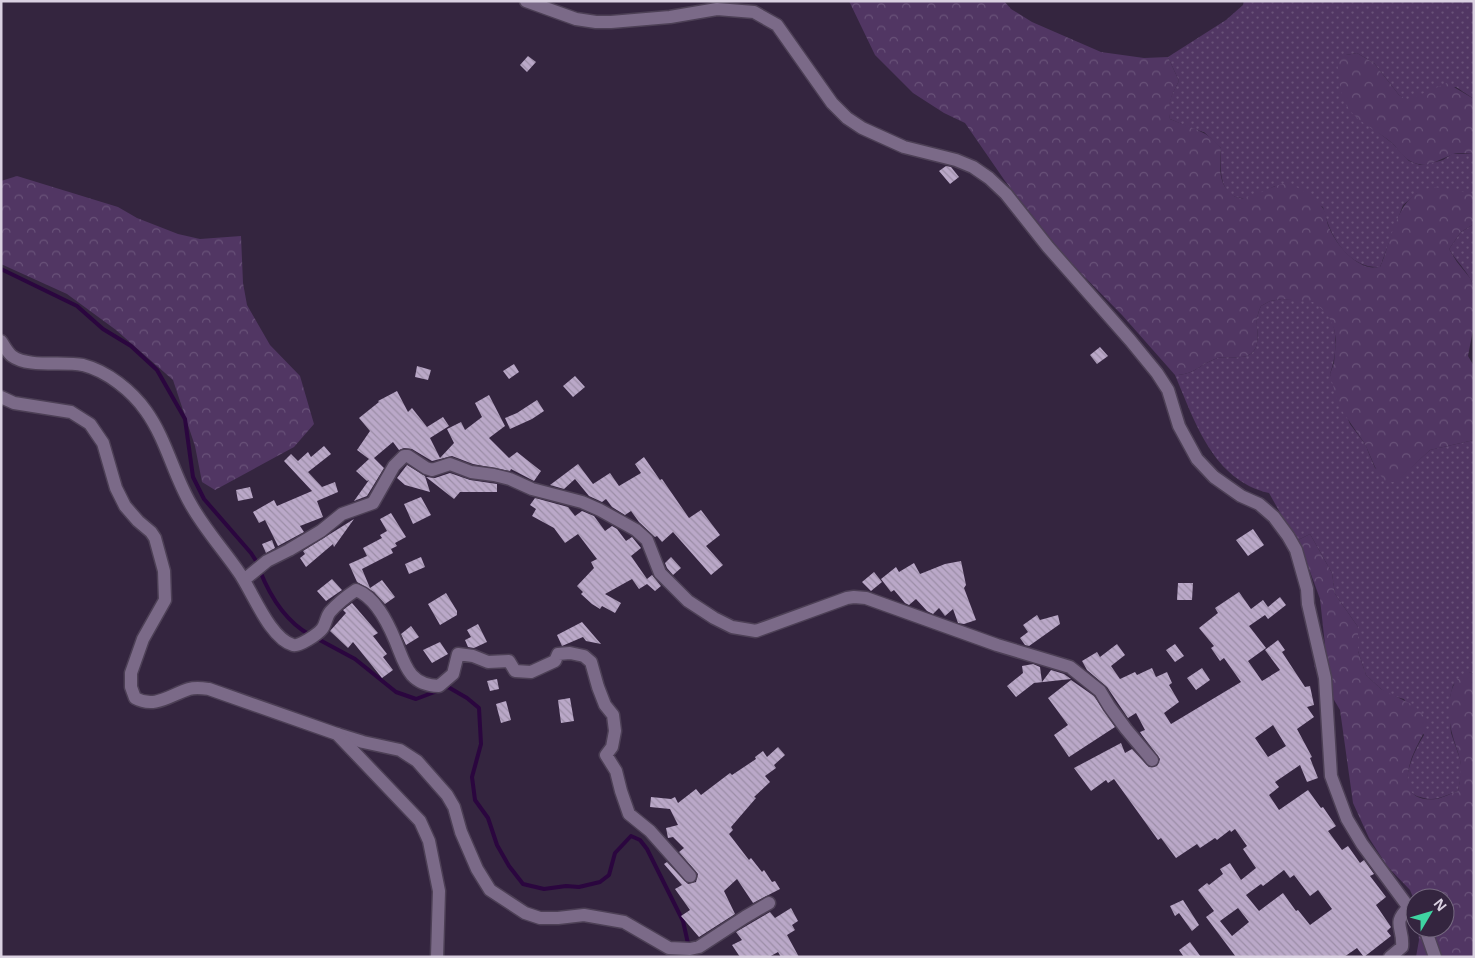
<svg xmlns="http://www.w3.org/2000/svg" width="1475" height="958" font-family="'Open Sans',sans-serif">
	<style>
		.green { fill: url(#green-dots) }
		.forest { fill: url(#forest-crowns) }
		.lines { fill: none; stroke-linecap: round; stroke-linejoin: round }
		.stream { stroke: #2b063f; stroke-width: 4 }
		.building { fill: url(#building-back-hatch); fill-rule: evenodd }
		.minor-casing { stroke: #4d4056; stroke-width: 15 }
		.tertiary-casing { stroke: #4d4056; stroke-width: 15 }
		.minor { stroke: #7b6a88; stroke-width: 12 }
		.tertiary { stroke: #7b6a88; stroke-width: 12 }
	</style>
	<defs>
		<pattern id="green-dots" width="8" height="8" patternUnits="userSpaceOnUse" patternTransform="scale(1.25)"><rect width="8" height="8" fill="#513663"/><path d="M2 2h.1M6 6h.1" fill="none" stroke="#695279" stroke-width="1.8" stroke-linecap="round"/></pattern>
		<pattern id="forest-crowns" width="20" height="18" patternUnits="userSpaceOnUse" patternTransform="scale(1.25)"><rect width="20" height="18" fill="#513663"/><path d="M2 6a3 3 0 1 1 6 0M12 15a3 3 0 1 1 6 0" fill="none" stroke="#695279"/></pattern>
		<pattern id="building-back-hatch" width="6" height="6" patternUnits="userSpaceOnUse" patternTransform="scale(1.25)"><rect width="6" height="6" fill="#baa8c8"/><path d="M-1 5l2 2M0 0l6 6M5-1l2 2" fill="none" stroke="#9c8ea7"/></pattern>
	</defs>
	<rect width="100%" height="100%" fill="#34253f"/>
	<!-- green -->
	<path class="green" d="M1244 1H1474V99L1456 87 1428 92 1408 101 1399 95 1374 63 1357 53 1346 55 1351 111 1392 143 1409 161 1420 165 1432 163 1443 160 1452 154H1473L1474 196 1471 195 1417 193 1403 205 1380 267C1348 269 1329 235 1323 207L1275 186C1266 190 1255 198 1245 198 1218 200 1220 166 1221 148L1204 132 1193 129 1170 119C1166 104 1172 94 1179 81L1168 57 1226 20 1243 5Z
		M1474 224V286C1468 272 1457 262 1449 249L1461 232Z
		M1282 299C1291 300 1306 298 1314 302 1341 315 1338 351 1330 374L1350 424 1365 444 1375 468 1396 481 1430 450 1474 440V674L1470 672 1453 685 1450 697V722L1451 733 1460 759 1462 771 1458 791C1452 793 1446 796 1439 798 1433 800 1426 799 1420 797 1393 791 1416 748 1424 735L1404 699 1389 695 1381 689 1366 675 1358 651V627L1335 594 1332 573 1310 534 1296 541 1269 493C1213 480 1195 422 1175 375 1194 375 1199 365 1215 359 1227 354 1247 363 1255 349 1260 340 1256 327 1257 318 1258 314 1259 310 1261 306L1270 301Z"/>
	<!-- forest -->
	<path class="forest" d="M849 1H1004L1011 9 1032 22 1101 52 1144 58 1168 57 1179 81C1172 94 1167 104 1170 119 1190 128 1207 130 1221 148 1220 164 1217 182 1231 194 1248 208 1269 182 1288 184 1297 185 1316 199 1322 207 1326 211 1326 219 1328 225 1334 241 1351 263 1369 267 1372 268 1377 267 1380 267 1394 236 1398 181 1444 188 1454 190 1464 191 1474 196V224L1461 232 1449 249 1457 262 1470 278 1474 286V325L1468 356 1474 366V440L1430 450 1396 482H1385L1375 467 1365 444 1338 405 1330 374 1334 363 1336 340 1334 329 1330 319 1323 310 1313 302 1282 299 1270 301 1261 306C1259 310 1258 314 1257 318 1256 328 1260 340 1255 349 1247 363 1227 354 1215 359 1199 365 1194 375 1175 375L1122 315 1066 258 1005 181 965 123 944 113 913 93 875 55Z
		M1357 53 1374 63 1399 95 1408 100 1447 83 1474 99V154C1467 154 1457 152 1451 155 1440 159 1430 167 1418 164 1406 162 1400 151 1392 143 1377 130 1354 121 1345 103 1339 91 1339 74 1337 61L1346 55Z
		M17 176 118 207 137 218 178 234 200 239 241 236 243 283 247 305 270 345 300 376 314 424 294 447 215 490 202 482 195 446 173 380 116 330 67 294 1 264V181Z
		M1310 534 1332 573 1335 594 1358 627V651L1366 675 1381 689 1415 706 1423 715 1427 725C1423 736 1416 746 1412 757 1404 780 1405 802 1436 799 1443 798 1451 793 1458 791 1460 780 1462 770 1460 760 1458 751 1454 742 1452 733 1448 718 1446 688 1460 677 1462 674 1467 673 1470 672L1474 674V957H1416L1419 940 1418 928H1445V898H1415V902L1410 890 1387 866 1369 838 1353 803 1340 710 1314 666 1325 645 1320 599 1304 555 1296 541Z"/>
	<g class="lines">
		<!-- stream -->
		<path class="stream" d="M1 269 77 306 103 329 131 346 157 370 185 419 193 477 204 499 251 553 258 564
			M260 571C270 596 285 621 310 635
			M316 638 355 659 396 692 416 699 448 687 467 698 479 708 481 744 472 777 475 800 488 818 497 845 509 866 523 884 544 889 566 886 579 887 600 882 609 875 615 853 631 836 640 840 647 849 683 921 691 957"/>
	</g>
	<!-- building -->
	<path class="building" d="M528 56 536 62 527 72 520 65Z
		M946 166 951 167 959 177 950 184 939 171Z
		M1100 347 1108 356 1097 364 1090 355Z
		M514 364 519 372 509 379 503 371Z
		M417 366 431 370 428 380 415 377Z
		M575 376 585 387 573 397 563 386Z
		M397 391 408 412 412 408 427 427 443 417 449 426 430 438 440 458 454 443 447 429 461 422 465 430 482 417 475 403 489 395 505 426 489 438 509 458 517 452 541 471 534 481 511 469 510 471 473 464 452 456 432 461 412 449 404 448 399 450 393 442 374 458 384 468 367 496 354 501 369 480 367 481 356 471 369 459 357 450 370 431 359 418 379 402 378 401Z
		M537 400 544 411 532 419 510 429 505 418 517 413Z
		M324 446 331 454 308 472 322 487 335 482 338 492 317 501 323 517 300 526 304 532 278 546 265 520 259 523 253 512 274 500 277 506 312 491 284 461 291 454 298 461 308 452 311 457Z
		M644 457 660 480 662 479 689 518 701 510 720 535 706 546 723 565 711 575 673 532 662 542 657 536 655 537 639 522 631 511 625 515 612 507 606 499 602 502 589 496 575 479 564 489 550 485 578 464 593 484 610 473 619 486 641 473 635 464Z
		M407 465 425 476 430 492 405 485 397 478Z
		M450 473 470 480 497 484V492H460L454 499 426 477 435 478Z
		M250 487 253 498 238 501 236 490Z
		M421 497 431 515 413 524 404 504Z
		M535 498 568 507 575 516 582 511 594 516 605 531 612 526 617 529 626 541 632 537 641 548 631 556 647 579 652 575 661 586 655 591 647 584 639 589 632 579 605 594 621 603 615 613 602 606 600 609 592 604 581 594 583 592 577 586 594 568 591 562 597 559 578 534 565 543 554 528 532 516 536 509 530 505Z
		M391 513 406 537 395 543 397 546 391 549 393 553 362 569 370 588 382 580 395 597 385 604 374 592 357 582 349 564 367 556 363 548 382 538 380 535 387 531 380 519Z
		M354 519 334 547 333 544 306 567 300 558 305 554 303 551Z
		M1253 529 1264 545 1248 556 1236 540Z
		M272 540 275 548 266 553 262 544Z
		M421 557 425 567 409 574 405 564Z
		M671 557 681 568 673 575 667 568 665 563Z
		M961 561 966 585 964 588 976 620 964 624 958 623 953 609 945 616 939 608 933 614 927 611 916 599 909 605 905 603 894 590 891 592 881 579 896 567 899 572 914 563 920 574 945 564Z
		M874 572 882 582 871 591 862 582Z
		M332 579 342 590 326 601 317 591Z
		M1178 583H1193L1192 600H1177Z
		M1239 592 1251 609 1263 600 1268 607 1280 597 1286 605 1268 619 1265 615 1249 626 1266 648 1248 661 1262 681 1280 670 1265 650 1278 640 1285 650 1282 652 1305 687 1310 686 1314 705 1307 707 1314 717 1297 729 1312 757 1310 758 1318 778 1307 782 1300 765 1275 782 1279 787 1269 795 1279 810 1308 790 1321 808 1323 807 1336 826 1328 831 1342 850 1348 846 1360 863 1364 860 1374 874 1370 876 1386 897 1376 905 1391 927 1387 931 1391 936 1364 957 1357 948 1344 957H1236L1206 917 1214 911 1198 890 1207 883 1209 885 1223 874 1220 869 1230 863 1241 880 1256 868 1243 849 1247 846 1235 829 1231 832 1230 830 1217 840 1215 838 1200 848 1197 844 1176 858 1161 838 1158 840 1114 779 1108 783 1106 780 1091 791 1074 768 1121 743 1125 753 1132 749 1149 767 1157 766 1160 759 1142 735 1140 732 1145 730 1136 713 1128 718 1107 687 1087 670 1082 661 1097 652 1100 657 1117 644 1125 655 1111 666 1120 679 1135 672 1137 675 1152 668 1156 677 1167 672 1172 683 1169 685 1179 702 1164 713 1171 724 1241 682 1224 658 1220 661 1211 648 1214 646 1199 628 1218 613 1215 608ZM1273 725 1286 746 1268 757 1255 738ZM1284 870 1290 878 1294 875 1310 896 1318 890 1332 909 1310 925 1298 910 1296 911 1283 893 1259 911 1246 895 1261 884 1263 886ZM1238 908 1249 922 1232 936 1220 921Z
		M446 593 457 611V615L440 625 428 604Z
		M352 603 378 633 373 636 387 654 383 657 393 670 382 678 353 642 348 648 330 631 346 613 343 610Z
		M1037 615 1040 620 1058 615 1060 624 1029 646 1025 645 1020 638 1028 632 1023 625Z
		M582 622 601 644 586 641 583 637 562 646 557 635Z
		M478 624 487 642 474 648 468 647 465 640 471 637 467 630Z
		M411 626 419 637 406 645 401 634Z
		M440 642 448 654 432 663 423 650Z
		M1175 644 1184 656 1175 662 1166 650Z
		M1033 664 1040 667 1042 682 1051 670 1064 674 1071 679 1034 683 1016 697 1007 686 1023 673 1022 666Z
		M1202 668 1210 680 1196 690 1187 678Z
		M497 679 499 689 490 691 487 681Z
		M1071 680 1094 696 1115 727 1069 757 1054 735 1068 725 1048 698Z
		M570 698 574 721 561 723 558 700Z
		M506 701 511 720 501 723 496 704Z
		M778 747 785 755 774 765 776 768 765 776 770 782 754 797 756 798 731 827 733 830 729 834 749 860 751 858 762 872 764 870 772 882 775 881 780 889 753 903 737 879 724 891 735 914 699 937 681 916 690 910 675 889 682 885 664 864 667 862 688 884 696 882 698 874 679 852 684 848 673 837 668 838 666 828 678 825 670 809 650 807 651 797 671 799 675 797 678 803 696 789 701 795 730 773 732 775 756 759 755 757 763 751 767 757Z
		M1183 900 1199 925 1192 931 1179 913 1175 916 1170 906Z
		M791 908 798 921 792 925 795 930 787 935 799 957H781L778 952 769 957H740L732 945 742 940 736 932 770 912 775 918Z
		M1190 942 1201 957H1184L1179 950Z"/>
	<g class="lines">
		<defs>
			<path id="minor" d="M526 1 576 19 596 22H611L670 17 717 9 754 12 777 25 832 103 847 118 862 128 904 147 956 160 973 167 989 178 1006 194 1048 247 1130 340 1157 373 1168 390 1179 426 1197 459 1214 477 1241 496 1259 504 1274 517 1288 536 1296 550 1307 589 1308 604 1325 678 1331 776 1347 819 1362 844 1415 916
				M1 341C4 346 8 353 12 356 28 368 63 361 83 365 107 371 132 391 146 411 166 439 173 473 190 503 203 527 222 548 238 571 252 590 269 638 293 645 299 647 318 634 322 629 326 624 326 617 330 612 337 604 347 596 356 590 375 597 387 621 395 640 405 664 408 685 439 686L453 674 458 654 473 656 488 662 509 661 515 671 531 672 555 661 558 654 570 653 584 656 591 662 598 687 605 705 613 715 615 731 612 747 606 755 616 771 621 791 629 814 650 831 690 876
				M244 580 267 561 289 550 321 531 342 514 373 503 394 466 404 456H408L426 468 432 470 450 464 471 472 494 475 510 479 532 489 582 502 600 510 636 530 647 540 660 573 688 601 714 618 732 627 756 631 847 598 854 597 866 598 997 645 1070 667 1100 691 1109 706 1126 729 1152 760
				M337 734 363 742 400 750 417 761 447 795 454 807 461 832 477 869 490 890 525 913 540 918H558L584 915 624 922 669 948 690 949 699 947 745 917 769 903
				M1423 928 1427 934 1435 957
				M1390 957 1402 947C1404 927 1391 924 1409 907"/>
			<path id="tertiary" d="M1 397 14 403 71 412 90 424 103 443 116 488 125 506 138 521 151 532 155 538 164 571 165 600 143 639 131 673V687L135 698C155 709 170 695 189 689 196 687 202 688 209 689L337 734 420 821 429 841 439 891 437 957"/>
		</defs>
		<!-- minor casing -->
		<use href="#minor" class="minor-casing"/>
		<!-- tertiary casing -->
		<use href="#tertiary" class="tertiary-casing"/>
		<!-- minor -->
		<use href="#minor" class="minor"/>
		<!-- tertiary -->
		<use href="#tertiary" class="tertiary"/>
	</g>
	<!-- border -->
	<rect width="1475" height="958" fill="none" stroke="#dad1e1" stroke-width="5"/>
	<!-- north arrow -->
	<g transform="translate(1430 913) rotate(52)"><circle r="24" fill="#34253f" stroke="#766a80"/>
	<path d="M0-4L9 19L0 12L-9 19Z" fill="#3fd4a2"/>
	<text y="-8" font-size="14" font-weight="bold" text-anchor="middle" fill="#dad1e1">N</text>
	</g>
</svg>
